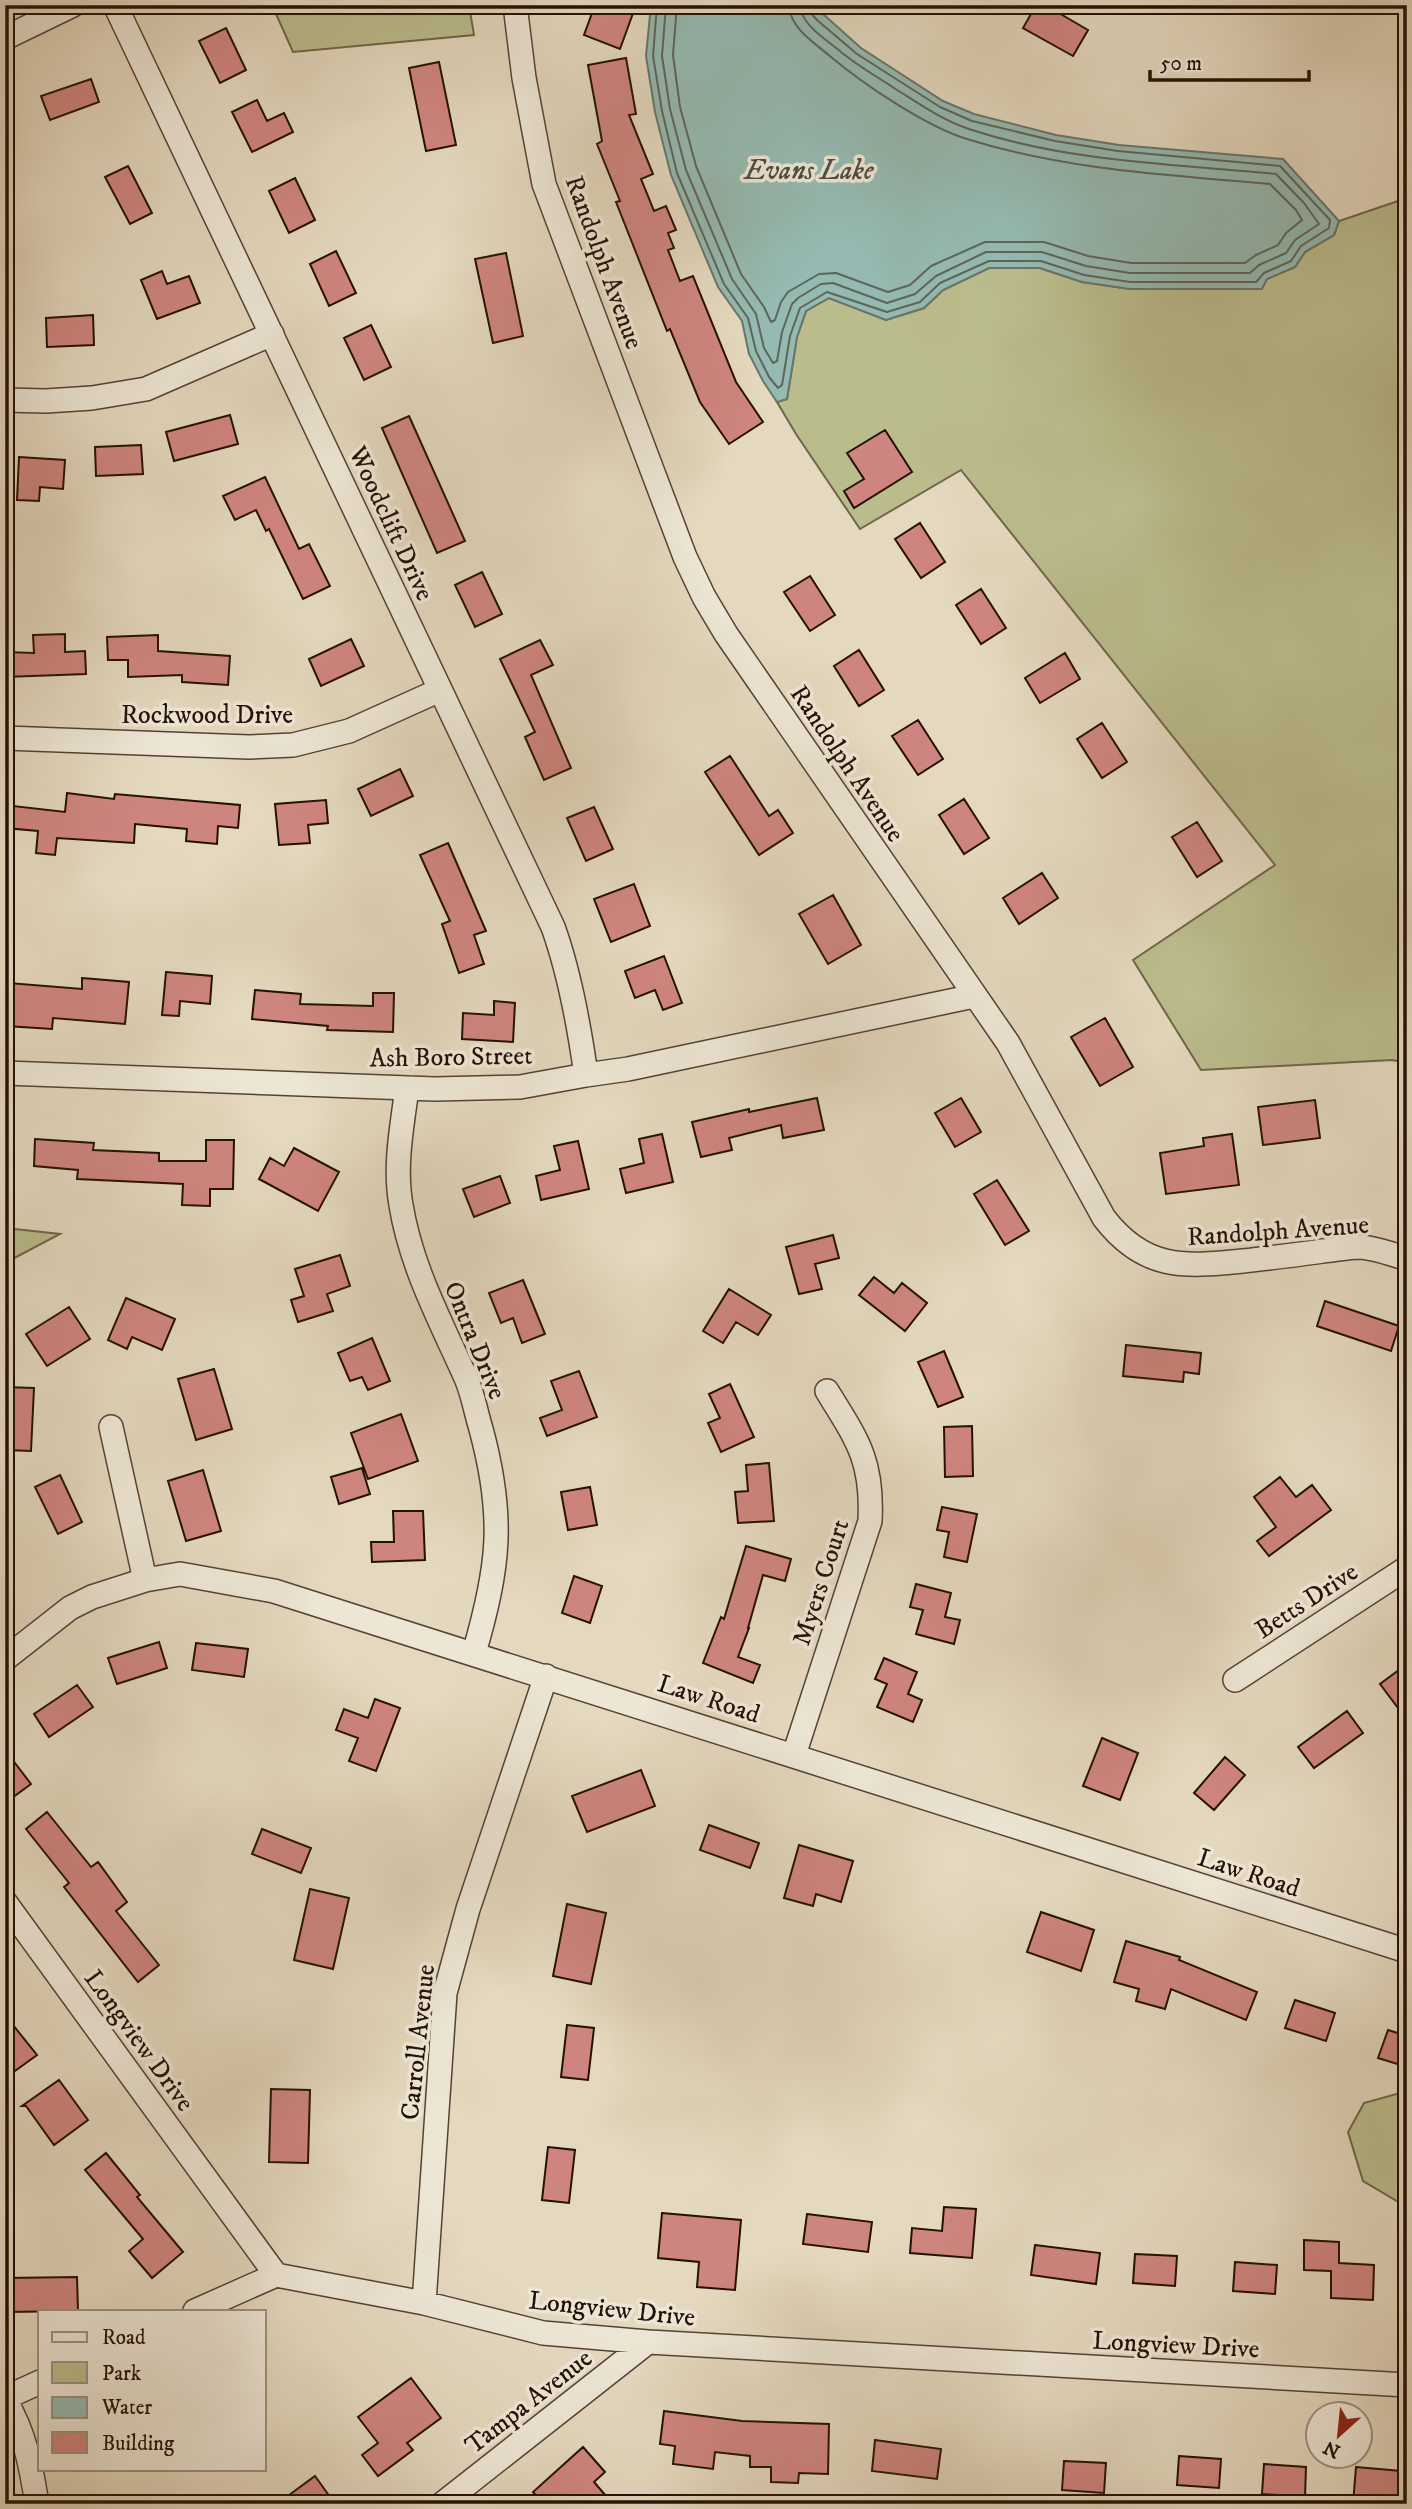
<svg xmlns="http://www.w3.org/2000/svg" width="1412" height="2509" font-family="'IM FELL DW Pica',serif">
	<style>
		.green { fill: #bbbc8c; stroke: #70664a; stroke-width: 2 }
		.water { fill: #95bab1; stroke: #68766d; stroke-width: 2 }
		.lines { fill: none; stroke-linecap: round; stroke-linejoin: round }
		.shore { stroke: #5d655c; stroke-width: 2 }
		.building { fill: #cf857f; stroke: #251007; stroke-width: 2 }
		.minor-casing { stroke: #554235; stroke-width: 26 }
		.minor { stroke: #ede6d5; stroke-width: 23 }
		.labels { text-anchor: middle; stroke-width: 7; stroke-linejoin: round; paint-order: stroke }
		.street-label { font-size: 26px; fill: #251007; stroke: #ede6d5 }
		.water-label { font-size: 28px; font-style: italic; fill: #4c4c42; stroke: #ede6d5 }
	</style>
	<rect width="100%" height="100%" fill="#e4d8be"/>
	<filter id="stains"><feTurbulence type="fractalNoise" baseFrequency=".00286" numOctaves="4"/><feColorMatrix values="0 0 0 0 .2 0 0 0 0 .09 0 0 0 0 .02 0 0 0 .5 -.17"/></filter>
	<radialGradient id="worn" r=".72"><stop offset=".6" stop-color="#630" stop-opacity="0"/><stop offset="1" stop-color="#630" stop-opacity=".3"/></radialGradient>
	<!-- green -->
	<path class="green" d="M272 5H469L474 35 293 52Z
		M1407 198V1063L1392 1060 1201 1070 1133 960 1275 865 961 470 860 529 796 434 777 402 787 399 797 337 806 311 829 298 886 320 924 308 943 290 989 268H1040L1082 282 1130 289 1267 279 1295 267 1305 252 1334 235 1339 221Z
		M5 1228 60 1234 5 1263Z
		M1407 2091V2207L1363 2181 1348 2132 1364 2103Z"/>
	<!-- water -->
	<path class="water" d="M651 5H813L861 48 943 101 974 114 1056 135 1119 145 1283 159 1339 221 1334 235 1305 252 1295 267 1267 279 1262 289H1130L1082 282 1040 268H989L943 290 924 308 886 320 829 298 806 311 797 337 787 399 777 402 763 381 749 354 742 321 718 287 671 175 655 112 646 56Z"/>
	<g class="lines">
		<!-- shore -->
		<path class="shore" d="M657 5 653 56 662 111 677 173 724 284 748 318 756 351 769 377 778 388 782 385 790 336 800 308 827 292 887 312 920 302 940 283 989 261H1041L1084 275 1130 282H1256L1264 273 1291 261 1301 246 1329 228 1330 220 1280 166 1118 151 1055 141 972 121 940 107 857 54 817 20 809 11V5
			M666 5 662 56 670 109 686 170 732 279 756 314 764 348 773 363 777 361 782 332 792 304 798 298 821 284 833 283 887 303 915 294 936 276 986 252H1042L1086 266 1130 273H1250L1259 265 1286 253 1295 240 1319 224 1304 203 1276 174C1173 164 1068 162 969 129 942 120 918 103 894 88 876 76 858 66 841 52 827 40 801 25 800 5
			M677 5 673 55 680 107 696 166 741 274 764 307 771 322 775 320 781 302 788 292 819 274 836 273 888 292 910 285 931 266 985 242H1044L1088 256 1131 263H1245L1256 255 1278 245 1286 233 1302 220 1296 210 1270 184C1168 175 1065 170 967 139 927 127 863 84 831 57 815 43 790 29 789 5"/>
	</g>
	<!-- building -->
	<path class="building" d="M595 5H636L620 49 584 35Z
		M1036 5H1045L1088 30 1073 56 1023 28Z
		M226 28 246 70 220 83 199 41Z
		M626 58 636 114 629 115 653 174 641 179 654 211 666 206 676 230 668 233 674 248 668 250 680 281 693 276 736 382 763 422 729 444 700 402 670 329 667 331 616 202 620 201 597 144 602 141 588 65Z
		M439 62 456 145 426 151 409 68Z
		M91 79 99 102 50 120 41 96Z
		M257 100 267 121 284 113 293 132 252 152 232 112Z
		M128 166 152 213 130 224 105 177Z
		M295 178 315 220 289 233 269 191Z
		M336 251 356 293 329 306 310 264Z
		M506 253 523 336 493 343 475 259Z
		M162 271 167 284 189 276 200 303 157 319 141 280Z
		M93 315 94 345 47 347 46 318Z
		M371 325 391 367 364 380 344 338Z
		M230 415 238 444 174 461 166 432Z
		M409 416 465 541 437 553 382 428Z
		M885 430 912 472 854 508 844 491 864 479 847 453Z
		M141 445 143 474 96 476 95 447Z
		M19 457 65 460 63 489 40 487 39 501 17 500Z
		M265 477 299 549 309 544 330 586 303 599 269 529 266 531 256 510 235 520 223 496Z
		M920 523 945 562 921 578 895 539Z
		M482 572 502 614 475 627 455 585Z
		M810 576 835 615 810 631 784 592Z
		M981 589 1006 628 981 644 956 605Z
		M65 634V652L85 651 86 674 5 677V652L34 653 33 635Z
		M158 635V651L230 656 228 685 182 682V675L128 677V660H108L107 637Z
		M351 639 364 666 321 686 309 659Z
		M540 640 553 665 531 675 571 768 544 780 525 737 535 732 500 659Z
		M859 650 884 690 859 706 834 666Z
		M1065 653 1080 679 1040 703 1025 678Z
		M918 720 943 759 918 775 892 736Z
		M1102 723 1127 762 1102 778 1077 739Z
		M730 756 769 816 778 810 793 833 759 855 705 772Z
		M400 769 413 796 371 816 358 789Z
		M67 793 114 799 115 794 240 805 238 828 218 826 217 844 186 841 187 829 135 824 134 843 57 838 55 855 36 853 38 831 5 828V805L65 812Z
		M964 799 989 838 964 854 939 815Z
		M326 800 328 823 308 825 310 843 279 845 275 804Z
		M594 807 613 849 586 861 567 818Z
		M1197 822 1222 861 1197 877 1172 837Z
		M448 843 486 931 474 935 484 964 459 973 442 924 450 921 420 855Z
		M1042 873 1058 898 1019 924 1003 898Z
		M634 884 650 926 611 942 594 899Z
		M833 895 861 945 828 964 799 914Z
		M664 956 682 1003 663 1010 655 990 635 998 625 971Z
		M166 972 212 976 210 1004 180 1001 179 1016 162 1015Z
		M82 978 129 982 125 1024 53 1018 52 1029 6 1026 9 983 82 989Z
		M255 990 301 994 300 1004 373 1006V993H394L393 1032 327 1030 328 1026 252 1019Z
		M494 1001 515 1003 513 1042 462 1039 463 1013 494 1015Z
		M1105 1018 1133 1067 1100 1086 1071 1037Z
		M817 1098 824 1130 783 1138 781 1125 729 1138 732 1150 701 1157 692 1122 749 1109V1112Z
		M961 1098 981 1132 955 1147 935 1113Z
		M1315 1100 1320 1138 1263 1145 1258 1107Z
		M662 1134 673 1182 626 1193 620 1169 644 1163 639 1139Z
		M1232 1134 1239 1185 1166 1194 1160 1153 1204 1146 1203 1138Z
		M35 1139 94 1143 93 1150 159 1153V1161H206V1140H234L233 1189H210V1206L182 1205 183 1184 77 1179 78 1170 34 1166Z
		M578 1141 589 1189 541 1200 536 1176 560 1170 554 1146Z
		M294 1148 339 1172 318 1211 259 1179 270 1158 284 1166Z
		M500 1176 510 1203 474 1217 463 1189Z
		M997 1180 1029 1231 1005 1245 974 1194Z
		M833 1235 839 1258 815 1264 822 1289 799 1294 786 1247Z
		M340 1255 350 1286 327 1294 333 1311 298 1322 291 1300 304 1296 295 1269Z
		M874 1277 894 1293 902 1283 927 1303 905 1331 859 1295Z
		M523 1280 545 1334 522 1343 513 1318 501 1323 489 1293Z
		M729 1289 771 1315 758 1335 736 1322 723 1343 703 1331Z
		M126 1298 175 1319 162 1350 132 1337 127 1349 108 1340Z
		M1325 1301 1399 1326 1391 1351 1317 1326Z
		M69 1307 90 1339 47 1366 26 1334Z
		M372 1338 390 1381 368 1390 362 1377 350 1381 338 1353Z
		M1126 1345 1201 1353 1199 1374 1184 1372 1183 1382 1123 1376Z
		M944 1351 963 1397 938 1407 918 1362Z
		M214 1369 232 1429 196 1440 178 1379Z
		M579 1371 597 1417 547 1436 540 1418 562 1410 551 1381Z
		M730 1384 754 1437 721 1452 708 1423 720 1418 709 1394Z
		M5 1387 34 1388 31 1451 5 1450Z
		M401 1414 418 1461 368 1479 351 1433Z
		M972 1426 973 1476 945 1477 944 1427Z
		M769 1463 774 1521 738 1523 735 1492 748 1491 746 1465Z
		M362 1468 370 1494 339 1504 331 1477Z
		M203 1470 221 1531 186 1541 168 1481Z
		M60 1475 82 1522 58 1534 35 1487Z
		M1280 1477 1296 1497 1312 1485 1331 1510 1269 1556 1257 1541 1276 1527 1254 1497Z
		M590 1487 597 1525 568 1530 561 1492Z
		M942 1507 977 1514 967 1562 944 1557 949 1532 937 1530Z
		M393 1511H423L425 1560 372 1562 371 1542H394Z
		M746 1546 791 1559 785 1581 763 1575 748 1628H749L738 1657 760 1665 753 1683 703 1663 721 1617 724 1619Z
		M574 1576 602 1586 590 1623 562 1613Z
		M916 1584 951 1593 945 1617 960 1620 954 1644 916 1634 923 1610 910 1607Z
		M159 1642 167 1668 117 1684 108 1658Z
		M196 1643 248 1649 244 1677 192 1670Z
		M884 1658 917 1672 908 1694 922 1700 913 1722 877 1707 887 1684 875 1679Z
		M1407 1664V1720L1380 1684Z
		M77 1685 93 1707 49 1737 34 1714Z
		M375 1699 400 1708 376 1771 349 1761 358 1738 336 1730 344 1709 368 1718Z
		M1347 1711 1363 1733 1314 1768 1298 1747Z
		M1102 1738 1138 1753 1120 1800 1083 1786Z
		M5 1750 31 1784 5 1803Z
		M1225 1757 1245 1775 1214 1810 1194 1793Z
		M641 1770 655 1806 587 1832 572 1796Z
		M47 1812 91 1867 98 1862 127 1902 116 1911 159 1965 138 1982 64 1887 69 1883 26 1829Z
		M709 1825 759 1843 750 1868 700 1850Z
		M262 1829 311 1848 301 1873 252 1854Z
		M799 1845 853 1861 841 1902 816 1894 813 1906 784 1898Z
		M310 1889 349 1898 333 1969 294 1960Z
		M567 1904 606 1913 591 1984 553 1976Z
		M1041 1912 1094 1930 1081 1971 1027 1952Z
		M1126 1941 1180 1957 1179 1960 1257 1992 1246 2020 1171 1989 1165 2009 1136 2001 1139 1989 1114 1982Z
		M1295 2000 1335 2013 1326 2041 1285 2028Z
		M5 2015 37 2055 15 2071 5 2059Z
		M567 2025 594 2028 588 2080 561 2077Z
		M1388 2030 1407 2036V2067L1378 2058Z
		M59 2080 88 2120 54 2145 26 2106H22Z
		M271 2089 310 2090 308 2163 269 2162Z
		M548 2147 575 2150 569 2203 542 2200Z
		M106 2153 140 2195 137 2197 183 2252 152 2278 129 2251 143 2239 85 2170Z
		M944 2207 976 2209 972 2258 910 2253 912 2228 942 2231Z
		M662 2213 741 2220 735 2290 697 2287 699 2262 658 2258Z
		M807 2214 872 2222 868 2252 803 2244Z
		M1304 2240 1339 2242V2263L1374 2265 1373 2300 1331 2298V2271L1304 2270Z
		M1035 2245 1100 2253 1096 2284 1031 2275Z
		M1135 2254 1177 2256 1175 2286 1133 2283Z
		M1235 2262 1277 2265 1275 2294 1233 2291Z
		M77 2277 78 2311 5 2312V2278Z
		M411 2378 441 2418 407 2443 413 2450 378 2476 362 2455 378 2443 358 2417Z
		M664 2411 742 2421 829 2424 828 2474 799 2473 798 2483 771 2482V2467H750V2456L715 2452 713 2469 673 2464 675 2446 660 2444Z
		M875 2440 941 2449 937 2479 872 2471Z
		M583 2447 605 2472 594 2482 606 2496 597 2504H543L533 2492Z
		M1179 2456 1221 2459 1219 2488 1177 2485Z
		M1064 2461 1106 2463 1104 2493 1062 2490Z
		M1264 2464 1306 2467 1305 2497 1262 2494Z
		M1356 2467 1401 2471 1399 2498 1379 2496 1378 2504H1353Z
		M315 2476 335 2504H277Z"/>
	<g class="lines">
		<defs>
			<path id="minor" d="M115 5 553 927C570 974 579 1025 586 1075
				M515 5 524 78 544 184 685 557 704 597 726 634 1008 1043 1104 1218C1144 1270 1183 1267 1243 1261 1269 1258 1296 1255 1323 1251 1335 1250 1348 1247 1360 1247 1376 1248 1392 1254 1407 1259
				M5 38 73 5
				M5 400 46 401 92 398 146 389 272 334
				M5 738 249 747 293 745 349 731 440 690
				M5 1073 435 1089 520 1087 586 1075 628 1069 974 996
				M407 1088C402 1127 394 1166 401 1205 411 1267 441 1322 466 1378 473 1394 476 1413 481 1429 505 1518 499 1567 474 1653
				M111 1427 145 1580
				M5 1659 70 1608 92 1597 145 1580 180 1574 274 1591 1407 1951
				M1235 1680 1407 1568
				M794 1755 870 1521C873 1461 858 1441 827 1391
				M5 1902 276 2275 424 2303 543 2333 648 2342 1407 2385
				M424 2303 445 1993 468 1909 546 1676
				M195 2311 276 2275
				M5 2398 40 2382
				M5 2400C25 2433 31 2466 37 2504
				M442 2504 648 2342"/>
		</defs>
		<!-- minor casing -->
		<use href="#minor" class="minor-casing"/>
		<!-- minor -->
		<use href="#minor" class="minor"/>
	</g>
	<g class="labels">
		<!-- street labels -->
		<g class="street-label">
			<text transform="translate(605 262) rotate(70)" y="9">Randolph Avenue</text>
			<text transform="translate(392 523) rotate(65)" y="9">Woodclift Drive</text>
			<text x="207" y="723">Rockwood Drive</text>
			<text transform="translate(848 763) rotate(56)" y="9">Randolph Avenue</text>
			<text transform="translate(451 1056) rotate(-1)" y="9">Ash Boro Street</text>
			<text transform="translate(1278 1230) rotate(-4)" y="9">Randolph Avenue</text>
			<text transform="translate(476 1340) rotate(68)" y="9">Ontra Drive</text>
			<text transform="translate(820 1582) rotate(-72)" y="9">Myers Court</text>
			<text transform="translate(1306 1600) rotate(-33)" y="9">Betts Drive</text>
			<text transform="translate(709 1698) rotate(18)" y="9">Law Road</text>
			<text transform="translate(1249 1872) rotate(18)" y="9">Law Road</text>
			<text transform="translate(140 2040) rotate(54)" y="9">Longview Drive</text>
			<text transform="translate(417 2042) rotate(-84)" y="9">Carroll Avenue</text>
			<text transform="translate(612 2308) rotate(6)" y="9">Longview Drive</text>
			<text transform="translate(1176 2344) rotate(3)" y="9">Longview Drive</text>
			<text transform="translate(528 2401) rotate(-38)" y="9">Tampa Avenue</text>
		</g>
		<!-- water labels -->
		<g class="water-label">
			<text x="809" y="179">Evans Lake</text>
		</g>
	</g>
	<!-- margin -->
	<rect width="1412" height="2509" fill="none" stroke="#e4d8be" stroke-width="28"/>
	<rect x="7" y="7" width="1398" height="2495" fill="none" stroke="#251007" stroke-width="3.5"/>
	<rect x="14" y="14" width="1384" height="2481" fill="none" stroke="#251007" stroke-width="2"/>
	<!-- legend -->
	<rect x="38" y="2310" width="228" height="161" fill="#ede6d5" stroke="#9d9083" stroke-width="2"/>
	<rect x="52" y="2332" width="35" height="10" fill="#ede6d5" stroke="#9d9083" stroke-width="2"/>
	<text x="102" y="2344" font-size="21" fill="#251007">Road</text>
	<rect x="52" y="2362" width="35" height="21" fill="#bbbc8c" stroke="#9d9083" stroke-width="2"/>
	<text x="102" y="2380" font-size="21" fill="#251007">Park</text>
	<rect x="52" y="2397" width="35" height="21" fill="#95bab1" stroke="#9d9083" stroke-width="2"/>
	<text x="102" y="2414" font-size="21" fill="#251007">Water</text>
	<rect x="52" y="2432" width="35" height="21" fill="#cf857f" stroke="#9d9083" stroke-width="2"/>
	<text x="102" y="2450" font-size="21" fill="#251007">Building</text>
	<!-- north arrow -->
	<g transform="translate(1339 2435) rotate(207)"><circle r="33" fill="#ede6d5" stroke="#9d9083" stroke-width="2"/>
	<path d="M0-5L12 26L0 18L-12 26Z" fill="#8f2418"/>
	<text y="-10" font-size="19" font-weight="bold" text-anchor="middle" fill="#251007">N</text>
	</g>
	<!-- scale -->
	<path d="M1150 70v10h159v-10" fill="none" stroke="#251007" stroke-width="3.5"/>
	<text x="1160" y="70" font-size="21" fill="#251007" stroke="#ede6d5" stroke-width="5" paint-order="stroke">50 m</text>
	<rect width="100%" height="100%" filter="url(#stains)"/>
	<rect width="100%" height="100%" fill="url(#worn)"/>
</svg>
